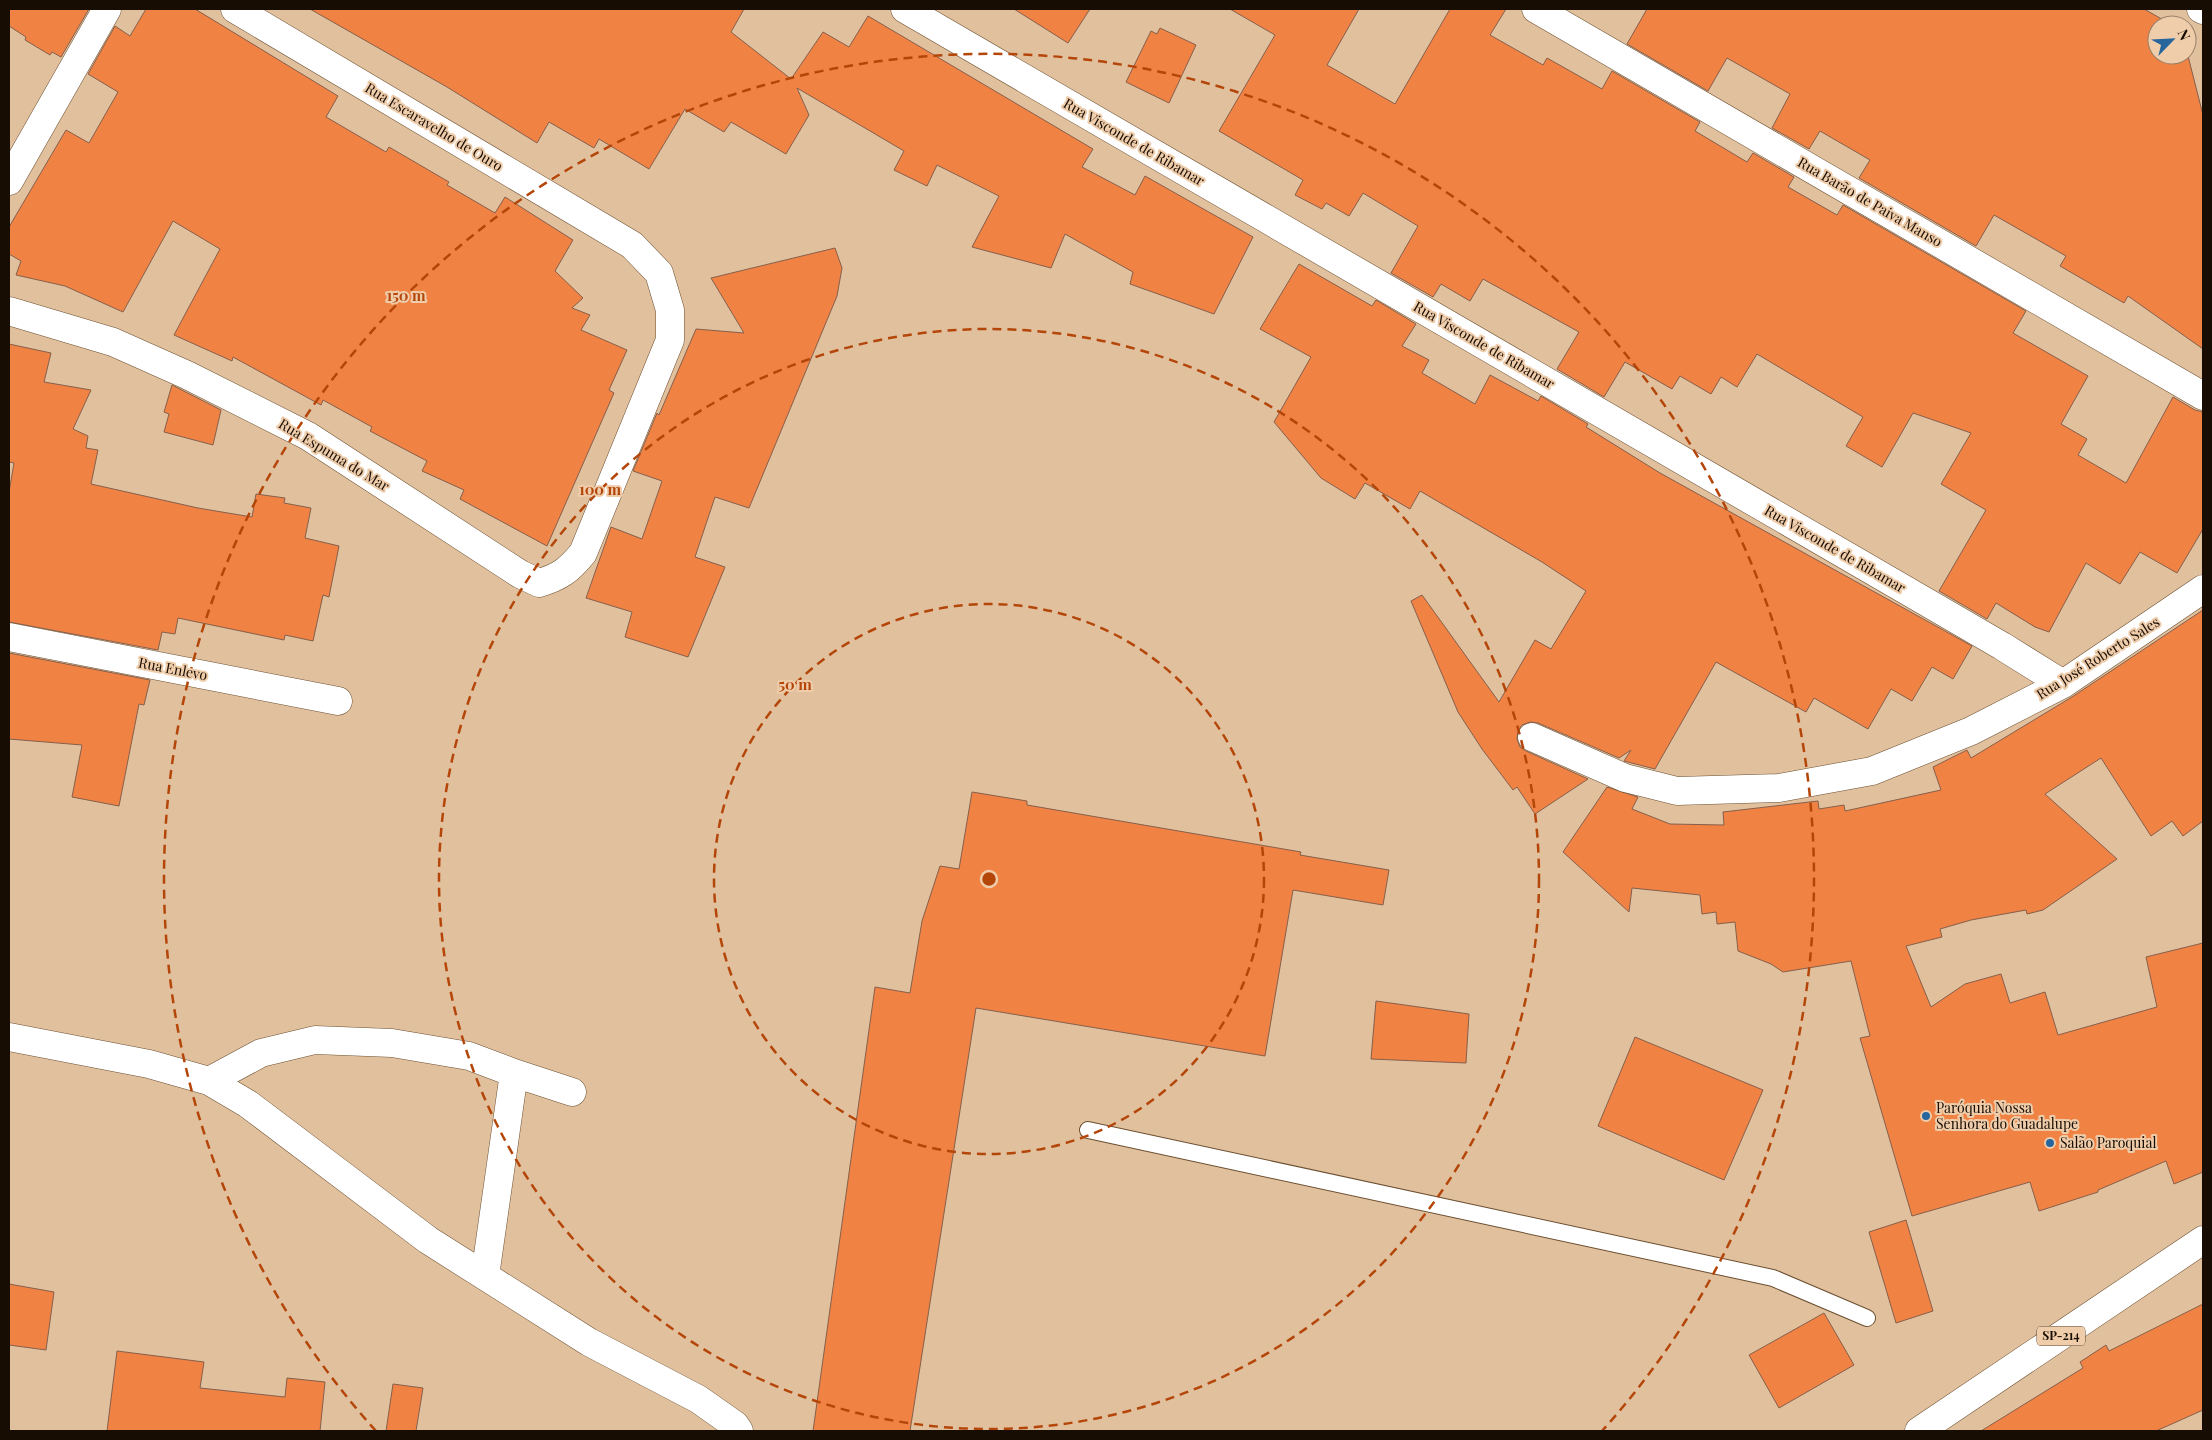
<svg xmlns="http://www.w3.org/2000/svg" width="2212" height="1440" font-family="'Playfair Display',serif">
	<style>
		.building { fill: #f08244; stroke: #865f4b }
		.lines { fill: none; stroke-linecap: round; stroke-linejoin: round }
		.service-casing { stroke: #6c5031; stroke-width: 18 }
		.minor-casing { stroke: #6c5031; stroke-width: 29 }
		.primary-casing { stroke: #6c5031; stroke-width: 29 }
		.service { stroke: #fff; stroke-width: 16 }
		.minor { stroke: #fff; stroke-width: 28 }
		.primary { stroke: #fff; stroke-width: 28 }
		.ring { fill: none; stroke: #b4460a; stroke-width: 2.5; stroke-dasharray: 9 6 }
		.poi-dot { fill: #26669c; stroke: #efcdab; stroke-width: 2 }
		.labels { text-anchor: middle; stroke-width: 4; stroke-linejoin: round; paint-order: stroke }
		.shield { fill: #efcdab; stroke: #584735; stroke-width: 1 }
		.shield-label { font-size: 12px; font-weight: bold; fill: #180d03 }
		.street-label { font-size: 14px; fill: #180d03; stroke: #efcdab }
		.poi-label { font-size: 14px; fill: #180d03; stroke: #efcdab; text-anchor: start }
		.centre { fill: #b4460a; stroke: #efcdab; stroke-width: 2.5 }
		.ring-label { font-size: 15px; text-anchor: middle; font-weight: bold; fill: #b4460a; stroke: #efcdab; stroke-width: 4; stroke-linejoin: round; paint-order: stroke }
	</style>
	<rect width="100%" height="100%" fill="#e1c09e"/>
	<!-- building -->
	<path class="building" d="M9 9H89L61 57 52 52 50 55 25 40 26 37 9 26Z
		M146 9H195L338 96 326 117 386 152 389 147 449 182 447 185 495 213 505 197 573 240 555 271 583 298 572 308 590 315 581 330 627 350 609 390 614 393 547 546 460 499 464 490 422 471 427 461 370 431 372 427 323 400 321 405 233 357 232 361 174 335 220 249 173 221 123 312 65 286 16 275 21 261 9 254V227L66 130 89 143 118 92 88 74 115 26 130 36Z
		M310 9H744L731 32 791 79 823 32 849 47 868 16 1093 149 1082 167 1135 195 1145 176 1253 237 1214 314 1130 284 1133 272 1065 234 1051 268 972 247 999 196 937 165 927 186 894 170 904 151 797 88 809 115 786 154 731 122 724 132 685 109 649 169 599 139 594 148 549 122 537 143 447 87Z
		M1014 9H1090L1068 43Z
		M1230 9H1359L1327 65 1395 104 1450 9H1506L1490 35 1543 65 1547 58 1602 89 1612 71 1700 122 1695 131 1747 162 1753 153 1794 177 1788 187 1837 215 1843 205 2026 311 2013 333 2088 376 2061 424 2087 439 2078 455 2126 483 2173 397 2195 410 2203 412V529L2177 573 2140 552 2120 584 2086 563 2049 632 2035 627 1996 603 1987 619 1939 591 1986 510 1941 484 1971 433 1913 413 1882 467 1846 446 1863 417 1757 354 1737 387 1721 377 1711 394 1680 376 1672 389 1625 362 1604 397 1557 369 1579 332 1483 279 1470 301 1441 284 1433 297 1391 273 1418 226 1363 193 1349 216 1326 203 1322 209 1295 195 1303 180 1219 131 1275 35Z
		M1647 9H2144L2167 22 2170 25H2157V55H2187V52L2203 115V349L2128 296 2124 303 2060 266 2066 256 1994 215 1976 246 1859 178 1870 160 1820 131 1809 149 1772 128 1790 94 1727 58 1708 91 1627 44Z
		M1160 28 1196 45 1169 103 1126 82 1151 31 1157 34Z
		M835 248 842 268 837 296 749 508 715 497 695 557 725 567 688 657 625 637 632 612 586 598 611 527 642 539 662 481 633 471 657 413 659 415 696 329 744 333 711 278Z
		M1299 264 1372 306 1376 300 1416 324 1402 346 1429 360 1422 373 1475 404 1490 375 1538 401 1541 396 1588 424 1586 427 1660 473 1972 646 1953 679 1932 667 1912 701 1891 689 1868 729 1814 698 1806 712 1716 662 1655 769 1624 761 1631 750 1619 758 1538 723 1530 722 1522 725 1518 731 1517 739 1520 747 1526 751 1588 779 1535 814 1517 787 1513 790 1482 749 1458 712 1411 601 1422 595 1499 702 1535 640 1551 649 1586 591 1542 562 1420 491 1410 509 1365 483 1355 499 1321 478 1274 422 1311 357 1260 329Z
		M9 344 51 353 44 382 91 390 73 429 88 436 86 448 98 450 91 484 198 508 252 517 256 494 285 498 284 503 311 508 305 538 339 546 329 597 323 595 313 641 285 635 284 640 178 618 175 634 162 632 158 650 9 622V492L14 463 9 462Z
		M172 385 221 410 213 445 164 432 169 414 164 412Z
		M2203 610V821L2183 836 2172 821 2151 836 2101 758 2045 794 2117 859 2043 910 2027 914 2026 910 1971 920 1940 929 1942 937 1906 946 1931 1007 1965 984 2001 974 2010 1003 2045 992 2058 1035 2157 1007 2146 957 2203 943V1172L2174 1184 2166 1161 2098 1190V1192L2039 1211 2030 1182 1912 1216 1860 1038 1870 1036 1851 961 1783 972 1771 964 1738 951 1735 922 1717 924 1716 912 1702 914 1700 895 1632 888 1629 912 1563 852 1607 787 1638 797 1632 809 1670 824 1724 825 1723 812 1818 801 1819 809 1844 805 1845 811 1941 790 1933 767 1967 750 1971 758 2072 697Z
		M9 653 150 680 144 705 139 704 119 806 72 797 82 745 9 739Z
		M972 792 1027 801V805L1301 852 1300 855 1389 870 1383 905 1293 890 1265 1056 976 1008 910 1431H813L875 987 910 993 922 921 940 866 959 869Z
		M1376 1001 1469 1014 1466 1063 1371 1059Z
		M1635 1037 1763 1090 1724 1180 1598 1126Z
		M1906 1220 1933 1311 1896 1323 1869 1232Z
		M9 1284 54 1292 46 1350 9 1345Z
		M2203 1304V1410L2156 1431H1981L2083 1368 2080 1362 2106 1345 2109 1351Z
		M1824 1313 1854 1365 1779 1408 1749 1355Z
		M117 1351 204 1362 200 1388 285 1397 287 1378 325 1382 320 1431H107Z
		M393 1384 423 1388 416 1431H386Z"/>
	<g class="lines">
		<defs>
			<path id="service" d="M1088 1130 1773 1278 1867 1318"/>
			<path id="minor" d="M905 9 2002 646 2063 684
				M1536 9 2203 396
				M2201 9 2203 10
				M9 181 107 9
				M9 311 113 342 187 375 308 436 520 574 539 583C560 577 569 570 583 553L670 340V310L659 273 632 245 235 9
				M9 637 338 701
				M1532 737 1625 778 1677 791 1779 788 1872 771 1971 731 2063 684 2203 589
				M9 1037 149 1064 209 1081
				M572 1092 514 1073 469 1056 392 1043 315 1040 261 1053 209 1081 248 1104 428 1240 589 1342 698 1399 735 1425 739 1431
				M485 1276 514 1073"/>
			<path id="primary" d="M1919 1431 2203 1240"/>
		</defs>
		<!-- service casing -->
		<use href="#service" class="service-casing"/>
		<!-- minor casing -->
		<use href="#minor" class="minor-casing"/>
		<!-- primary casing -->
		<use href="#primary" class="primary-casing"/>
		<!-- service -->
		<use href="#service" class="service"/>
		<!-- minor -->
		<use href="#minor" class="minor"/>
		<!-- primary -->
		<use href="#primary" class="primary"/>
	</g>
	<!-- distance rings -->
	<g class="ring">
		<circle cx="989" cy="879" r="275"/>
		<circle cx="989" cy="879" r="550"/>
		<path d="M376 1431A825 825 0 1 1 1602 1431"/>
	</g>
	<!-- markers -->
	<g class="poi-dot">
		<circle cx="1926" cy="1116" r="5"/>
		<circle cx="2050" cy="1143" r="5"/>
	</g>
	<g class="labels">
		<!-- shield labels -->
		<rect class="shield" x="2037" y="1326.5" width="48" height="19" rx="4"/>
		<g class="shield-label">
			<text x="2061" y="1340">SP-214</text>
		</g>
		<!-- street labels -->
		<g class="street-label">
			<text transform="translate(434 127) rotate(31)" y="5">Rua Escaravelho de Ouro</text>
			<text transform="translate(1134 142) rotate(30)" y="5">Rua Visconde de Ribamar</text>
			<text transform="translate(1870 202) rotate(30)" y="5">Rua Barão de Paiva Manso</text>
			<text transform="translate(1484 345) rotate(30)" y="5">Rua Visconde de Ribamar</text>
			<text transform="translate(334 455) rotate(31)" y="5">Rua Espuma do Mar</text>
			<text transform="translate(1835 549) rotate(30)" y="5">Rua Visconde de Ribamar</text>
			<text transform="translate(2098 658) rotate(-32)" y="5">Rua José Roberto Sales</text>
			<text transform="translate(173 669) rotate(11)" y="5">Rua Enlevo</text>
		</g>
		<!-- poi labels -->
		<g class="poi-label">
			<text x="1936" y="1113">Paróquia Nossa<tspan x="1936" dy="16">Senhora do Guadalupe</tspan></text>
			<text x="2060" y="1148">Salão Paroquial</text>
		</g>
	</g>
	<circle cx="989" cy="879" r="8" class="centre"/>
	<g class="ring-label">
		<text x="406" y="301">150 m</text>
		<text x="600" y="495">100 m</text>
		<text x="795" y="690">50 m</text>
	</g>
	<!-- border -->
	<rect width="2212" height="1440" fill="none" stroke="#180d03" stroke-width="20"/>
	<!-- north arrow -->
	<g transform="translate(2172 40) rotate(66)"><circle r="24" fill="#efcdab" stroke="#998068"/>
	<path d="M0-4L9 19L0 12L-9 19Z" fill="#26669c"/>
	<text y="-8" font-size="14" font-weight="bold" text-anchor="middle" fill="#180d03">N</text>
	</g>
</svg>
